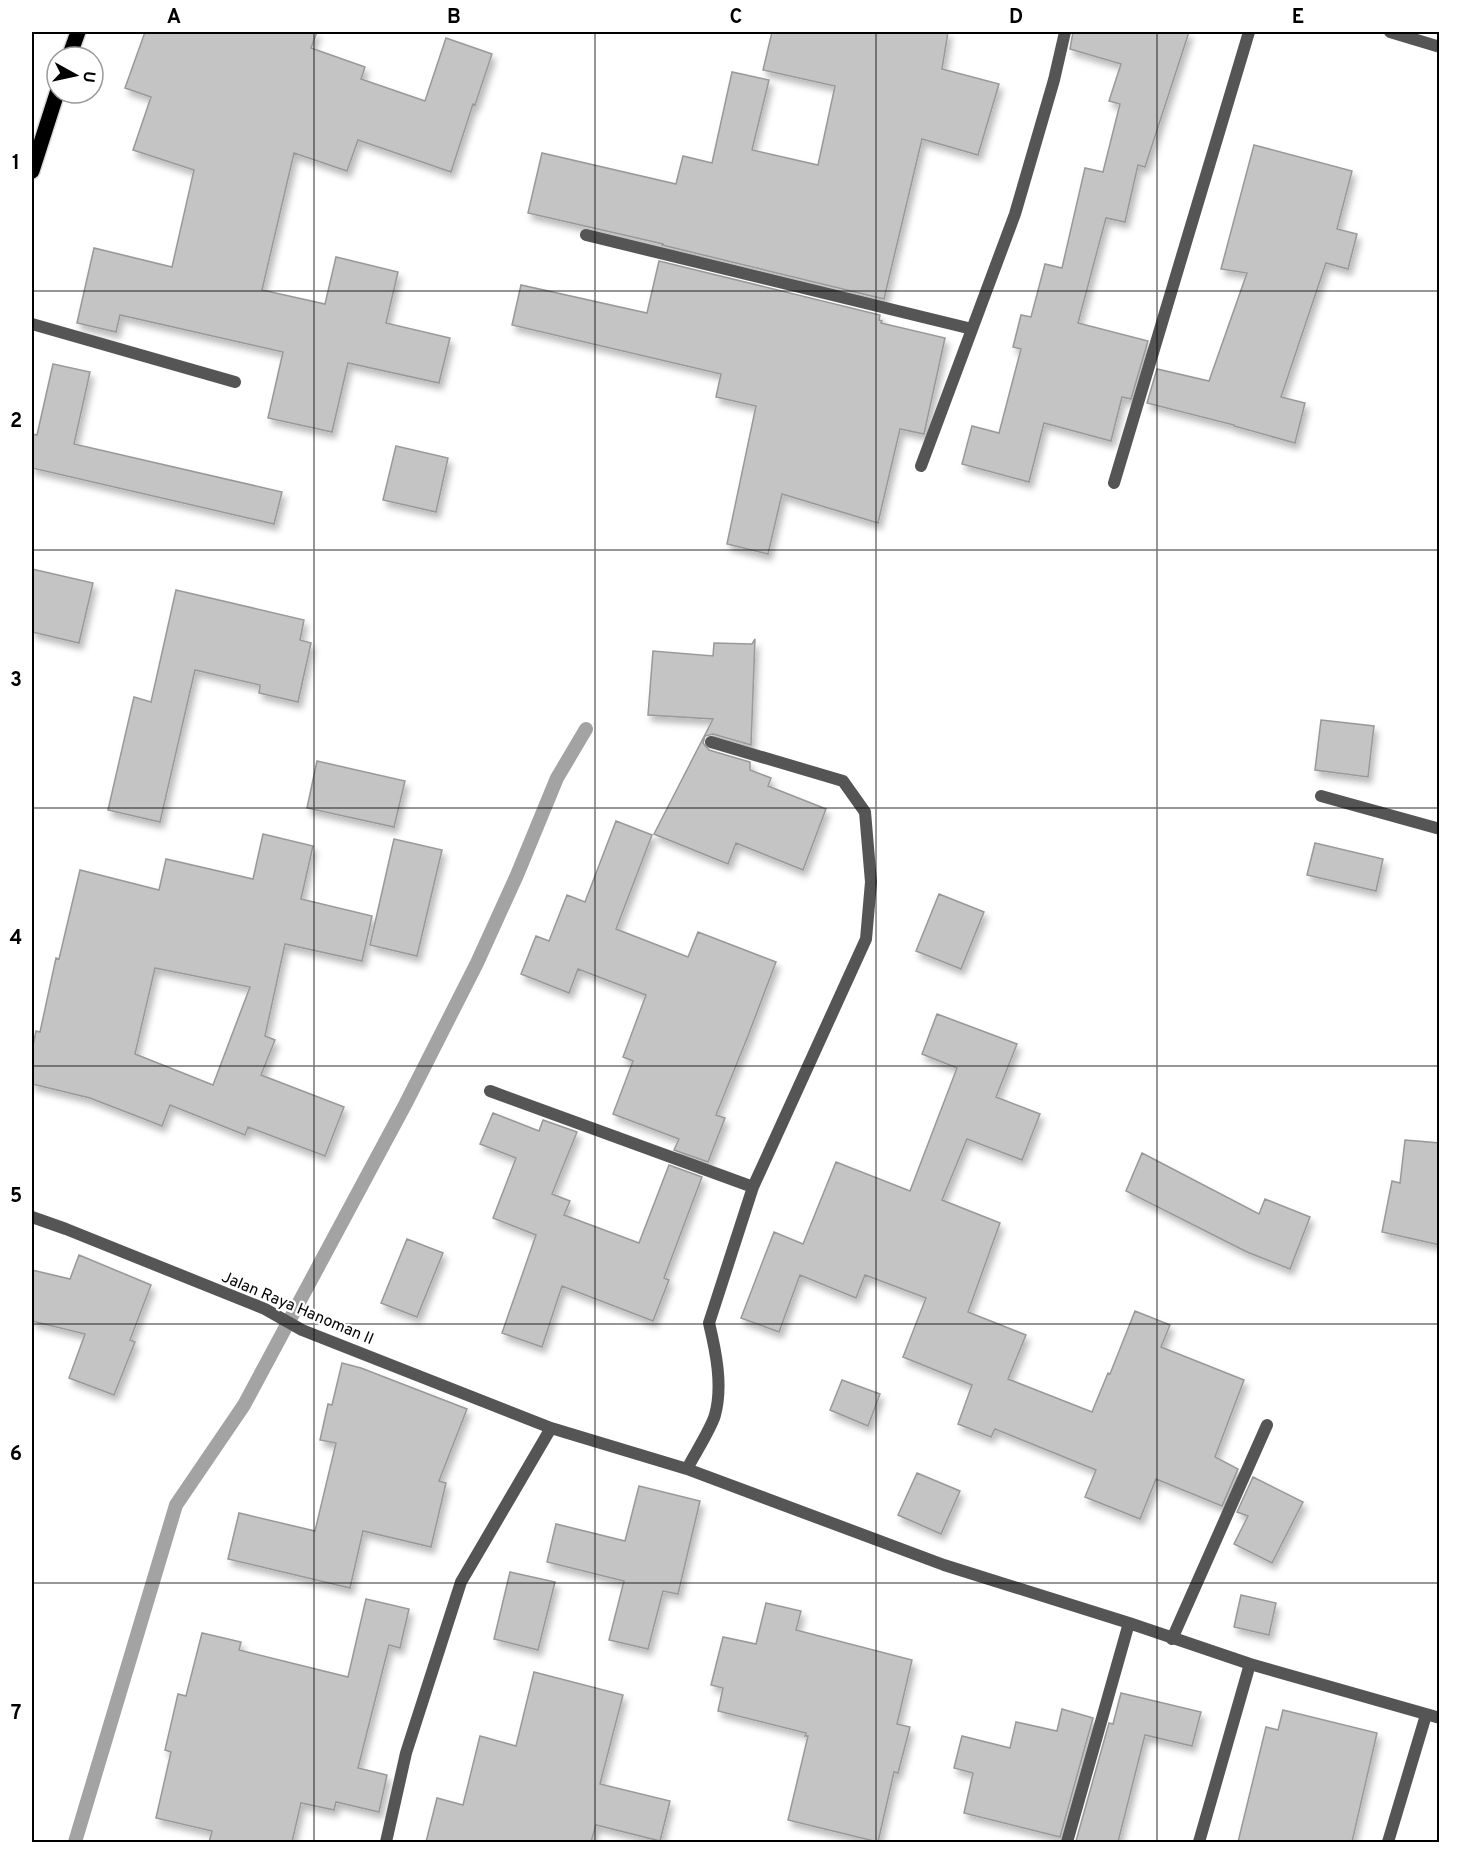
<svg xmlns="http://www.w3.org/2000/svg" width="1471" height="1874" font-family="Overpass,sans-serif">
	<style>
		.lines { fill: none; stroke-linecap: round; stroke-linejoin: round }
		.stream { stroke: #a3a3a3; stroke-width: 14 }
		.building { fill: #c4c4c4; stroke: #999; stroke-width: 1.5; fill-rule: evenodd; filter: url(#shadow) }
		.primary-casing { stroke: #dbdbdb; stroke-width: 18 }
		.service { stroke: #555; stroke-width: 12 }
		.minor { stroke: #555; stroke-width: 12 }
		.primary { stroke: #000; stroke-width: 15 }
		.grid { fill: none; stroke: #000; stroke-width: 1.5; stroke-opacity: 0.55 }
		.labels { text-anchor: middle; stroke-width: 4.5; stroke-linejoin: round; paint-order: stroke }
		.street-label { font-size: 16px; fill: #000; stroke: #fff }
		.neatline { fill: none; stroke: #000; stroke-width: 2 }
		.grid-label { font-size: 20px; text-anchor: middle; font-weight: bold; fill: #000 }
	</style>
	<defs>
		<filter id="shadow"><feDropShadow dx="3.5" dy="6" stdDeviation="3" flood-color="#0004"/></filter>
	</defs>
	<rect width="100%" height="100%" fill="#fff"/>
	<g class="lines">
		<!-- stream -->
		<path class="stream" d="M75 1842 176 1505 244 1405 406 1103 477 963 517 875 557 778 586 729"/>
	</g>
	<!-- building -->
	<path class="building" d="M145 32H317L311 48 365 67 361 79 425 101 446 38 492 54 475 105 473 104 451 172 358 140 347 171 294 153 262 290 325 304 336 257 398 272 386 323 450 338 439 383 348 363 332 432 268 418 283 352 120 315 116 332 77 323 94 248 172 267 194 170 133 150 151 97 125 88Z
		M772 32H948L942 69 999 84 978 155 922 139 884 299 662 245 663 244 528 213 542 153 676 184 683 156 712 163 732 72 769 80 752 150 818 165 835 86 763 70Z
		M1073 32H1189L1145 167 1138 165 1125 222 1106 218 1078 323 1148 341 1131 399 1122 397 1111 441 1044 423 1029 482 962 464 972 426 999 433 1021 349 1013 347 1021 315 1031 317 1045 264 1062 268 1085 168 1103 172 1120 104 1109 101 1121 64 1070 49Z
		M1254 145 1352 171 1337 229 1357 234 1348 269 1326 263 1281 397 1305 403 1295 443 1234 426V425L1147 403 1157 369 1209 381 1247 273 1221 269Z
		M659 261 880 315 879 320 882 321 881 323 945 338 924 434 900 429 878 523 782 494 768 554 727 544 756 406 716 397 721 374 512 325 521 285 647 313Z
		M53 364 90 372 74 444 282 492 274 524 32 468V434L37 435Z
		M396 446 448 458 436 512 383 500Z
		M32 569 93 583 79 643 32 632Z
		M176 590 304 620 300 640 311 643 298 702 259 693 260 685 195 670 160 822 108 810 134 697 151 702Z
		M755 639 751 745 713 734 705 736 703 743 709 750 750 762V770L771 778 768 786 826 809 803 870 736 843 728 864 654 834 713 719 648 715 653 651 713 656 714 643 752 644Z
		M1321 720 1374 726 1368 777 1315 770Z
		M317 761 405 781 394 827 307 808Z
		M616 821 652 835 616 929 688 957 698 932 776 962 748 1036 716 1115 725 1118 708 1162 674 1150 679 1139 613 1114 633 1061 623 1057 646 995 578 969 569 993 521 974 536 936 549 941 567 895 585 902Z
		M263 834 313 846 301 899 372 916 362 961 285 944 265 1036 275 1040 261 1075 344 1107 325 1156 248 1127 245 1135 170 1105 162 1126 90 1098 32 1084V1050L36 1031 40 1032 56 958 59 959 80 870 159 890 166 859 253 879ZM155 968 250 987 213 1085 135 1054Z
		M394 839 442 850 417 956 370 945Z
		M1315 843 1383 859 1376 891 1307 875Z
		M939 894 984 912 961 969 916 951Z
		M937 1014 1017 1044 996 1097 1040 1114 1022 1160 967 1139 942 1200 1000 1223 968 1312 1026 1335 1008 1379 1092 1412 1108 1373 1110 1374 1135 1311 1170 1325 1161 1347 1244 1380 1215 1457 1238 1469 1222 1506 1156 1479 1140 1519 1085 1497 1096 1470 995 1429 991 1437 958 1424 972 1385 903 1357 926 1298 865 1275 856 1298 800 1275 779 1332 741 1318 774 1232 803 1244 836 1162 910 1191 957 1068 922 1054Z
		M493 1113 539 1131 543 1120 577 1132 552 1194 570 1201 564 1215 639 1243 669 1165 702 1177 664 1278 669 1280 653 1321 562 1286 542 1347 502 1333 536 1235 493 1218 516 1158 480 1144Z
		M1405 1140 1440 1143V1245L1382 1232 1392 1181 1400 1183Z
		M1142 1153 1259 1214 1265 1199 1310 1217 1290 1269 1247 1252 1126 1191Z
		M407 1239 443 1253 417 1317 381 1303Z
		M79 1255 151 1285 130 1340 135 1342 114 1395 69 1378 85 1334 32 1321V1270L70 1279Z
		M342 1363 361 1368 467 1409 439 1481 446 1483 431 1547 363 1531 350 1588 228 1559 239 1513 315 1531 336 1443 320 1440 328 1404 332 1405Z
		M842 1380 880 1394 868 1426 830 1410Z
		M917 1473 960 1491 941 1534 898 1515Z
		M1253 1477 1303 1502 1272 1563 1234 1544 1248 1516 1237 1512Z
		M639 1486 700 1501 678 1594 663 1591 648 1649 609 1640 624 1581 547 1562 556 1524 625 1541Z
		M510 1572 555 1582 538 1650 494 1639Z
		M1241 1595 1276 1603 1269 1635 1234 1627Z
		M366 1599 409 1609 400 1648 389 1645 358 1768 387 1775 379 1812 336 1802 334 1810 301 1803 292 1842H209L212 1831 156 1818 171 1752 165 1750 178 1694 186 1696 202 1633 241 1642 239 1650 348 1677Z
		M766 1603 801 1611 796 1630 912 1660 897 1724 910 1727 898 1773 894 1772 878 1842 788 1820 808 1736H805L806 1733 718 1711 723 1688 711 1685 723 1637 756 1644Z
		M534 1672 623 1695 600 1784 670 1801 660 1841 596 1825 591 1842H426L437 1798 463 1805 480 1736 516 1746Z
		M1121 1693 1201 1712 1192 1746 1145 1735 1118 1842H1083L1076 1841 1109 1723 1113 1724Z
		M1062 1709 1093 1718 1060 1837 964 1813 973 1773 954 1768 962 1736 1010 1748 1016 1722 1057 1731Z
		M1283 1710 1377 1733 1352 1842H1238L1266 1727 1278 1730Z"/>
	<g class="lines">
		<defs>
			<path id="primary" d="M69 57 78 32
				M32 171 57 93"/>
		</defs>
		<!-- primary casing -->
		<use href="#primary" class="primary-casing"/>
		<!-- service -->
		<path class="service" d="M1172 1639 1267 1425"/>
		<!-- minor -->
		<path class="minor" d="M1390 32 1440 47
			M586 235 972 329
			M32 324 235 382
			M921 466 1015 214 1054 80 1065 32
			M1114 483 1249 32
			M1321 796 1440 829
			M490 1091 753 1187
			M32 1217 66 1229 265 1309 302 1330 551 1428 687 1469 944 1565 1129 1623 1250 1664 1440 1718
			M687 1469C694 1455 711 1429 715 1415 723 1386 716 1352 709 1323L753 1187 866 939 871 882 865 812 843 781 711 742
			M386 1842 406 1753 461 1582 551 1428
			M1067 1842 1129 1623
			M1199 1842 1250 1664
			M1388 1842 1426 1715"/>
		<!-- primary -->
		<use href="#primary" class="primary"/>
	</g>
	<!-- grid -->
	<path class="grid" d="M314 32V1842M595 32V1842M876 32V1842M1157 32V1842M32 291H1440M32 550H1440M32 808H1440M32 1066H1440M32 1324H1440M32 1583H1440"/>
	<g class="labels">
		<!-- street labels -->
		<g class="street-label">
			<text transform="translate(298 1307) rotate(23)" y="6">Jalan Raya Hanoman II</text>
		</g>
	</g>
	<!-- border -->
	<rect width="1471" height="1874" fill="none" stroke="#ffffff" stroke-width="66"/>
	<!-- north arrow -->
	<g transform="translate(75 75) rotate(98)"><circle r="28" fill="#ffffff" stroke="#999999" stroke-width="1.5"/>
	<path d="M0-4.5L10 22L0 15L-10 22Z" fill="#000000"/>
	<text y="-9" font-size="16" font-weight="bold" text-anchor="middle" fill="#000000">U</text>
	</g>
	<rect x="33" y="33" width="1405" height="1808" class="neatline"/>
	<g class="grid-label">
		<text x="174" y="23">A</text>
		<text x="454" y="23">B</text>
		<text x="736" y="23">C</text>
		<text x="1016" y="23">D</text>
		<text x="1298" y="23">E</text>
		<text x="16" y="169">1</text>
		<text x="16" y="427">2</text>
		<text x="16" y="686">3</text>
		<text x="16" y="944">4</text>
		<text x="16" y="1202">5</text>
		<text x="16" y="1460">6</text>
		<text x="16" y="1719">7</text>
	</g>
</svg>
